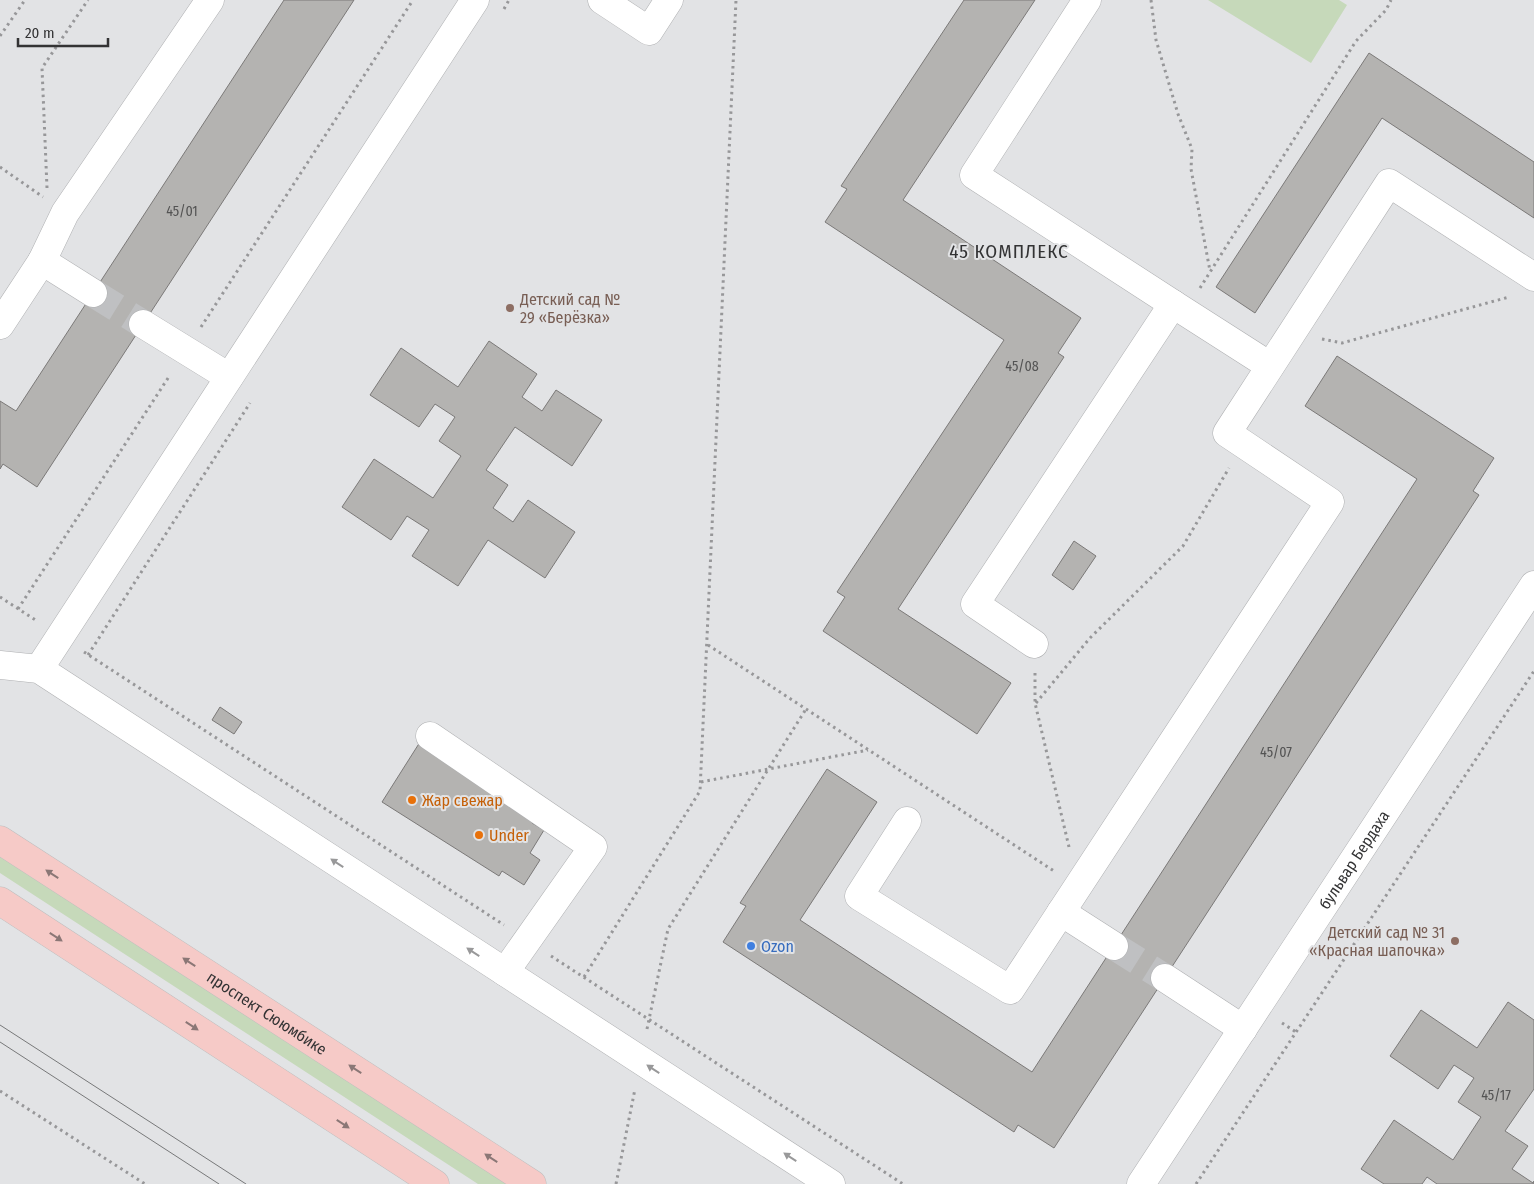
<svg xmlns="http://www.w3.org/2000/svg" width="1534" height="1184" font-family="'Fira Sans Condensed',sans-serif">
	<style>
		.green { fill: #c6d9ba }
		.building { fill: #b4b3b1; stroke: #7b7978 }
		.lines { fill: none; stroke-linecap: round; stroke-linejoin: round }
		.minor-tunnel { stroke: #bfc0c2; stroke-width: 28; stroke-dasharray: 28 14; stroke-linecap: butt }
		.minor-casing { stroke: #afb0b2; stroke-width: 29 }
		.major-casing { stroke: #bebebe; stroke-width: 29 }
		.path { stroke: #979799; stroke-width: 3; stroke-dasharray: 2.5 4; stroke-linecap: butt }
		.minor { stroke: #fff; stroke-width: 28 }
		.major { stroke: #f6cac7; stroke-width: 28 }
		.tram { stroke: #777879; stroke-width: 1 }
		.oneway { fill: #99999a }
		.oneway2 { fill: #8b7776 }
		.education-dot { fill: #8d6e63; stroke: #e2e3e5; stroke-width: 2 }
		.food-dot { fill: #e8710a; stroke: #e2e3e5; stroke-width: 2 }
		.shop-dot { fill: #3f7fe0; stroke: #e2e3e5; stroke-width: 2 }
		.labels { text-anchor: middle; stroke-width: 4; stroke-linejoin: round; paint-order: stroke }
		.number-label { font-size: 14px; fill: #535353 }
		.education-label { font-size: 16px; fill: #785e54; stroke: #e2e3e5; text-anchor: start }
		.food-label { font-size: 16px; fill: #c56008; stroke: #e2e3e5; text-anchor: start }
		.street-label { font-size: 16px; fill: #333334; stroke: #e2e3e5 }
		.shop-label { font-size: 16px; fill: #366cbe; stroke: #e2e3e5; text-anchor: start }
		.quarter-label { font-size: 19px; letter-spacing: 1px; fill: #333334; stroke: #e2e3e5 }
	</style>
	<rect width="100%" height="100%" fill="#e2e3e5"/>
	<!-- green -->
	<path class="green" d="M1208 0H1339L1347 5 1311 63Z
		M0 851 510 1184H478L0 873Z"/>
	<!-- building -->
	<path class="building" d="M284 0H354L37 487 3 464 0 469V401L16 411Z
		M964 0H1035L903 200 1081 318 1058 353 1064 357 898 609 1011 683 977 734 823 631 845 597 837 592 1004 340 825 222 847 189 841 186Z
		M1369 53 1534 162V218L1382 118 1255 313 1216 287Z
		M489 341 537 374 522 397 542 411 556 390 602 420 572 466 515 427 486 470 508 485 493 508 513 522 528 500 575 532 545 578 488 540 458 586 412 556 429 530 407 516 391 540 342 507 374 459 433 498 461 456 439 441 455 417 435 404 419 427 370 395 401 348 458 387Z
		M1337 356 1494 458 1473 491 1479 495 1054 1148 1018 1125 1014 1132 723 942 746 906 740 903 827 769 877 802 800 920 1032 1072 1417 479 1305 406Z
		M1074 541 1096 556 1073 590 1052 575Z
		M220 707 242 722 234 734 212 720Z
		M420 742 536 816 532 823 544 830 530 853 540 860 524 885 502 871 499 876 382 802Z
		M1508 1002 1534 1020V1089L1505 1131 1528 1146 1512 1169 1533 1183 1534 1181V1184H1437L1427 1177 1422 1184H1384L1361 1169 1394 1120 1453 1160 1481 1117 1458 1102 1474 1078 1454 1065 1438 1089 1390 1056 1421 1010 1477 1048Z"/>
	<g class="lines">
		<!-- minor-tunnel -->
		<path class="minor-tunnel" d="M93 293 143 324
			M1114 946 1165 978"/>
		<defs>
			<g id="minor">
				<path d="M602 0 649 31 669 0"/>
				<path d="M1087 0 974 175 1173 304"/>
				<path d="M42 261 93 293"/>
				<path d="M143 324 229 377"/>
				<path d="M0 325 42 261 65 213 210 0"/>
				<path d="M1034 644 975 604 1173 304 1270 366"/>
				<path d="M0 665 39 669 831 1184"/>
				<path d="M39 669 475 0"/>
				<path d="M430 736 593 847 505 972"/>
				<path d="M907 821 859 896 1010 990 1330 502 1227 433 1389 183 1534 277"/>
				<path d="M1061 912 1114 946"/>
				<path d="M1165 978 1243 1029"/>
				<path id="s1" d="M1141 1184 1534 585"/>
			</g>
			<g id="major">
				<path id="s2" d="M0 840 532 1184"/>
				<path d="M0 901 435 1184"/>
			</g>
		</defs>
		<!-- minor casing -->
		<use href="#minor" class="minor-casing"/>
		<!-- major casing -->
		<use href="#major" class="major-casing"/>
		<!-- path -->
		<path class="path" d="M1151 0 1156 40 1178 114 1192 149 1191 169 1210 271
			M504 9 509 0
			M0 36 25 0
			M0 167 43 197
			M47 188 42 68 88 0
			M1200 288 1356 41 1386 10 1391 0
			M201 327 413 0
			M1322 339 1342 343 1509 297
			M0 597 37 621
			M18 609 170 375
			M708 645 1054 871
			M84 652 504 925
			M88 655 250 403
			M1035 673V703L1069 847
			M1036 703 1090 638 1183 546 1229 468
			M701 782 868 750
			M551 956 903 1184
			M584 977 700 791 736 0
			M1282 1023 1296 1032
			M647 1029 668 929 806 709
			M0 1091 145 1184
			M616 1184 635 1089
			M1196 1184 1534 671"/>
		<!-- minor -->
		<use href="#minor" class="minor"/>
		<!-- major -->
		<use href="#major" class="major"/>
		<!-- tram -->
		<path class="tram" d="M0 1025 246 1184
			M0 1042 219 1184"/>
	</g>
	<!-- one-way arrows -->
	<defs><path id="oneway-solid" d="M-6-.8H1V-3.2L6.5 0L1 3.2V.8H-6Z" transform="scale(1.25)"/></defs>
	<g class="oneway">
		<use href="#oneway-solid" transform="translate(337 863) rotate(-147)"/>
		<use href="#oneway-solid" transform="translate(473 952) rotate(-147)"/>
		<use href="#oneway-solid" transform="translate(653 1069) rotate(-147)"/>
		<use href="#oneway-solid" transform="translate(790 1157) rotate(-147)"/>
	</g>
	<g class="oneway2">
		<use href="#oneway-solid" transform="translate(52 874) rotate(-147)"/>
		<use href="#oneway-solid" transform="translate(56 937) rotate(33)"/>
		<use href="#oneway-solid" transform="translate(189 962) rotate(-147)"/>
		<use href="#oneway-solid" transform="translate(192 1026) rotate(33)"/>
		<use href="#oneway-solid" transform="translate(355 1069) rotate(-147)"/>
		<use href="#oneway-solid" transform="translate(343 1124) rotate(33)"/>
		<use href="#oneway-solid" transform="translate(491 1158) rotate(-147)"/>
	</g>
	<!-- markers -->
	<g class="education-dot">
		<circle cx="510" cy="308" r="5"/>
		<circle cx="1455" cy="941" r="5"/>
	</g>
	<g class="food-dot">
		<circle cx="412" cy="800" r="5"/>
		<circle cx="479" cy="835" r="5"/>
	</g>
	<circle class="shop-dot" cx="751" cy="946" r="5"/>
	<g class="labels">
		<!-- number labels -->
		<g class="number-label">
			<text x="182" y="216">45/01</text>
			<text x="1022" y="371">45/08</text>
			<text x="1276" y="757">45/07</text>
			<text x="1496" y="1100">45/17</text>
		</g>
		<!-- education labels -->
		<g class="education-label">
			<text x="520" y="305">Детский сад №<tspan x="520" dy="18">29 «Берёзка»</tspan></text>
			<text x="1445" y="938" text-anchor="end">Детский сад № 31<tspan x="1445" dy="18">«Красная шапочка»</tspan></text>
		</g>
		<!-- food labels -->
		<g class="food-label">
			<text x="422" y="806">Жар свежар</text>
			<text x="489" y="841">Under</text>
		</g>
		<!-- street labels -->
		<g class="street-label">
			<text dy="6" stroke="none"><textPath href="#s1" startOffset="388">бульвар Бердаха</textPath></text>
			<text dy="6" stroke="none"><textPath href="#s2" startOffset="318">проспект Сююмбике</textPath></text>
		</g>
		<!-- shop labels -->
		<g class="shop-label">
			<text x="761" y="952">Ozon</text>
		</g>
		<!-- quarter labels -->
		<g class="quarter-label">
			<text x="1009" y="258">45 КОМПЛЕКС</text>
		</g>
	</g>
	<!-- scale -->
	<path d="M18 38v8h90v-8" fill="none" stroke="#333334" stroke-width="2.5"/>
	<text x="25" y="38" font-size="15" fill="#333334" stroke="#e2e3e5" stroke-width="4" paint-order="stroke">20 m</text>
</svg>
